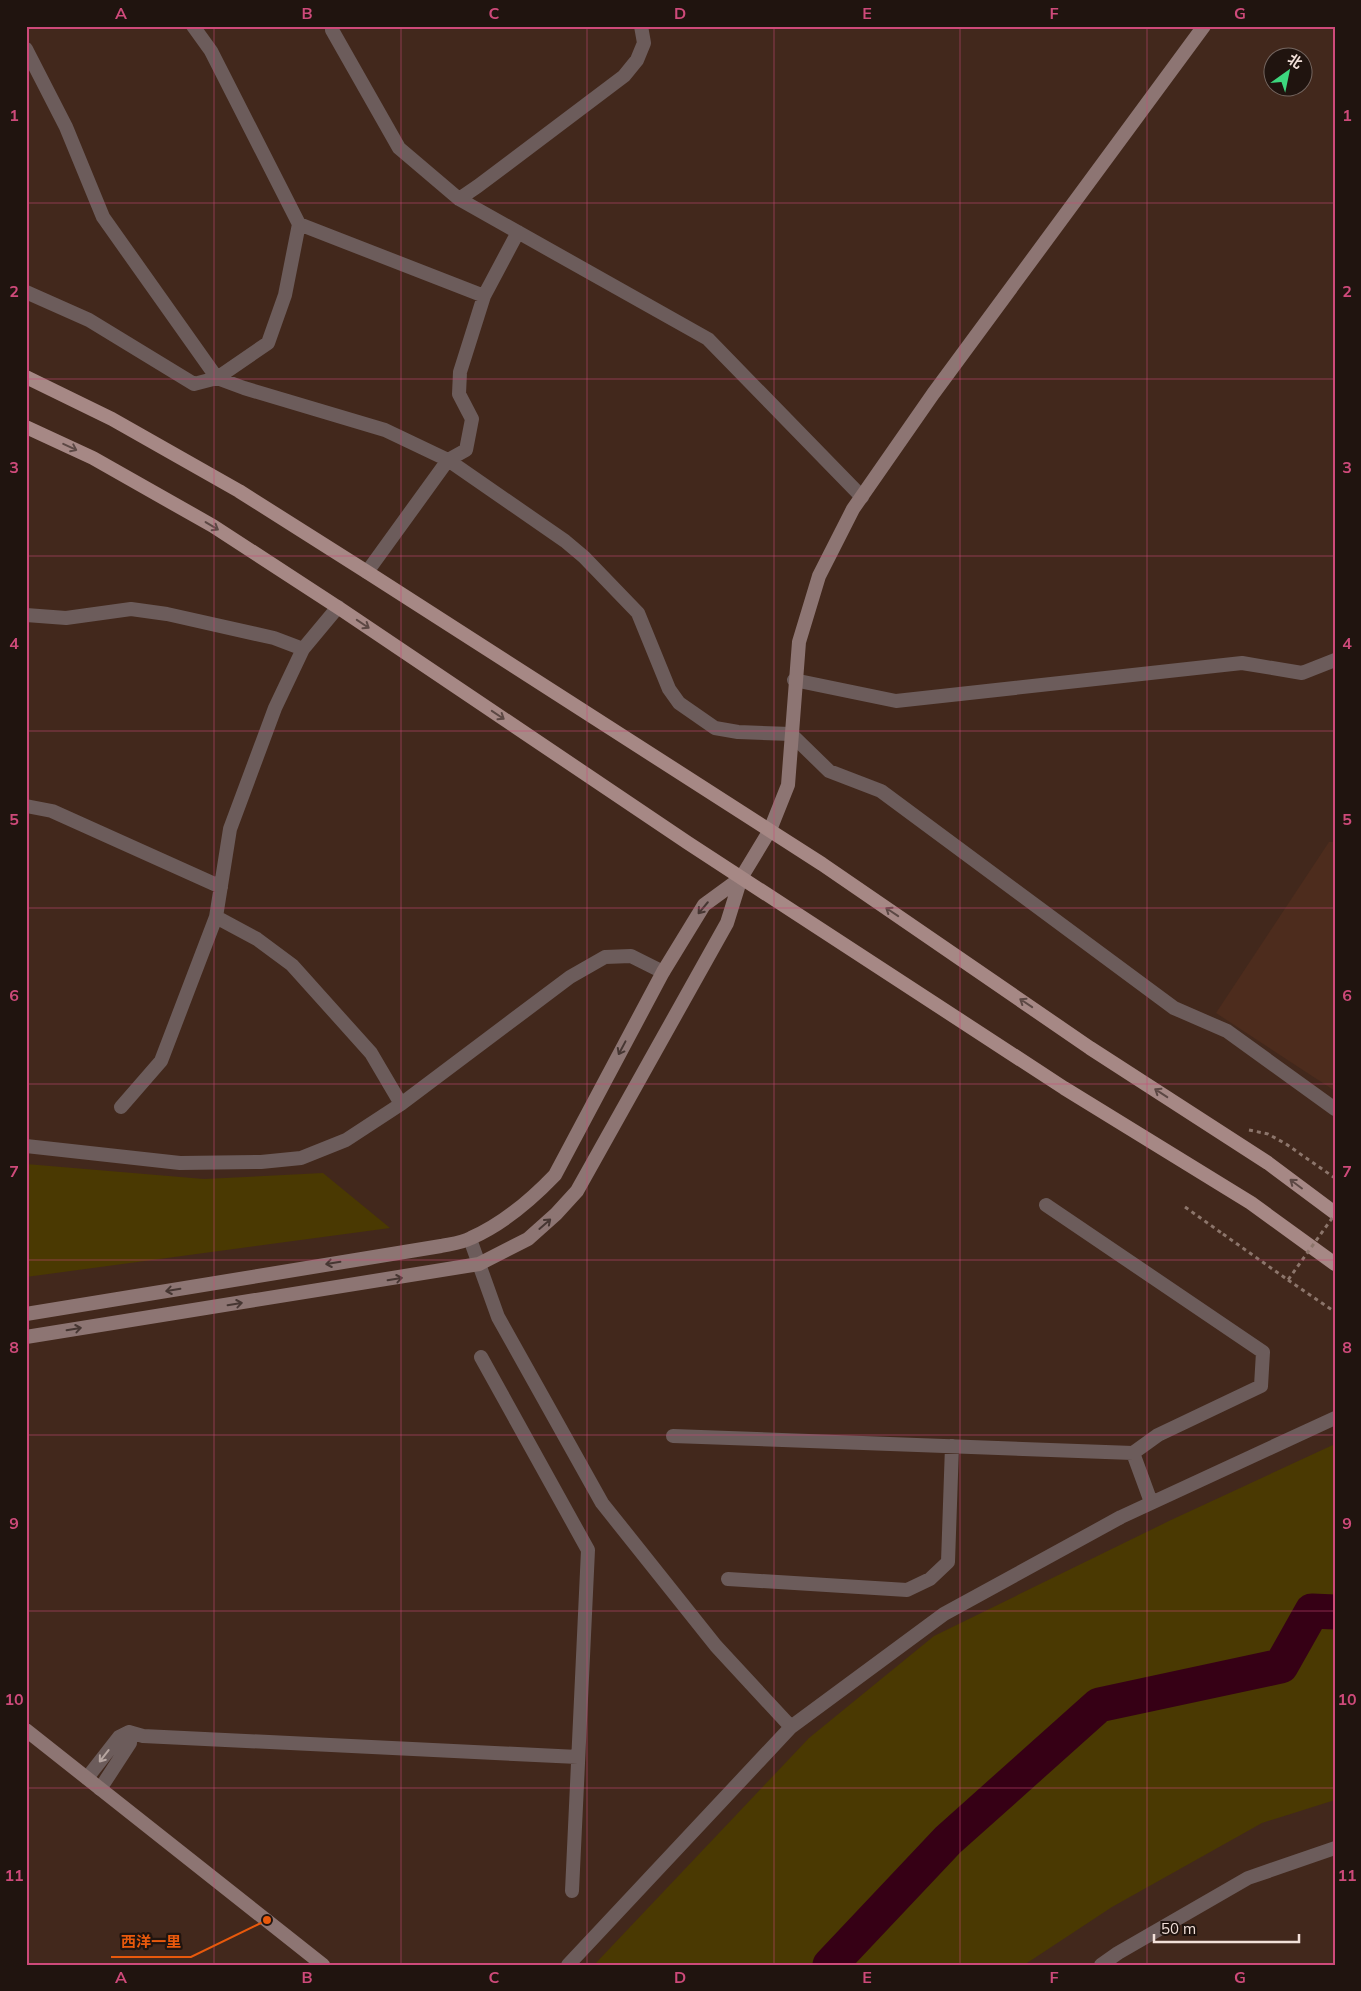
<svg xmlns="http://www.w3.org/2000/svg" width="1361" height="1991" font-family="Mulish,'Noto Sans SC',sans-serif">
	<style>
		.built { fill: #4d2c1d }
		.green { fill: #4a3902 }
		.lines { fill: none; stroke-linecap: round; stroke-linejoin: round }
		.river { stroke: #360015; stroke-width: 35 }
		.path { stroke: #8c756b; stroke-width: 3; stroke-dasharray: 4 4; stroke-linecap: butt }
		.minor { stroke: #6c5c5b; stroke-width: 14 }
		.secondary { stroke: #8d7573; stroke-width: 14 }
		.primary { stroke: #a68885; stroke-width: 14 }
		.path-bridge { stroke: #8c756b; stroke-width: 3; stroke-dasharray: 4 4; stroke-linecap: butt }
		.oneway { stroke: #5c4844 }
		.oneway2 { stroke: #463632 }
		.oneway3 { stroke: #b6a5a0 }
		.grid { fill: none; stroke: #ce4a7a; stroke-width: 1; stroke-opacity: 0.55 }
		.leader { fill: none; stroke: #e8590c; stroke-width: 2 }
		.callout-dot { fill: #e8590c; stroke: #20140f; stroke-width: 2 }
		.callout-label { font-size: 15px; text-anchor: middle; font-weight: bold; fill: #e8590c; stroke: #20140f; stroke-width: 4.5; stroke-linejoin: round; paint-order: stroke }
		.neatline { fill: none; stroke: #ce4a7a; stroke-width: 2 }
		.grid-label { font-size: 16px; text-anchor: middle; font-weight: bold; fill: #ce4a7a }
	</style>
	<rect width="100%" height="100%" fill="#42281c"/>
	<!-- built -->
	<path class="built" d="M1329 842H1335V1091L1216 1013Z"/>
	<!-- green -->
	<path class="green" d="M26 1164 204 1179 323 1173 390 1228 26 1277Z
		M1335 1444V1800L1262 1823 1112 1907 1024 1965H594L809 1738 934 1636 1171 1520Z"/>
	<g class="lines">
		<!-- river -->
		<path class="river" d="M830 1965 948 1840 1099 1705 1281 1666 1312 1611 1335 1612"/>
		<!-- path -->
		<path class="path" d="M1249 1130 1268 1134 1286 1144 1335 1178
			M1185 1207 1223 1234
			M1288 1280 1335 1312"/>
		<!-- minor -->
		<path class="minor" d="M332 30 399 148 459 199 708 339 862 497
			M26 49 66 127 103 217 217 378 244 388 385 430 448 460 565 541 584 557 638 613 669 689 679 703 715 728 738 732 791 734 829 771 881 791 1174 1008 1227 1031 1335 1109
			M459 199 478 186 624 76 637 60 644 43 641 26
			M299 224 484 296
			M26 292 89 320 194 384 217 378 268 343 285 295 299 224 211 51 193 26
			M367 572 448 460 466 450 472 419 459 394 460 372 484 296 518 232
			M26 615 66 618 131 609 167 614 274 638 303 649
			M794 680 896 701 1242 663 1302 673 1335 660
			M26 806 52 811 221 887
			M216 917 257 939 292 965 371 1053 401 1104
			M121 1107 161 1061 216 917 230 829 275 708 303 649 338 607
			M26 1146 180 1163 261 1162 301 1158 346 1140 401 1104 570 977 605 957 631 956 663 972
			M470 1239 498 1317 602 1503 716 1646 791 1727
			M481 1357 588 1550 572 1891
			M673 1436 1133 1453 1158 1435 1261 1386 1263 1352 1046 1205
			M1133 1453 1151 1502
			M728 1579 907 1590 930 1579 948 1562 952 1446
			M129 1732 143 1736 578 1757
			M87 1778 119 1737 129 1732 130 1743 100 1789
			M568 1965 791 1727 944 1614 1121 1517 1335 1418
			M1101 1965 1118 1953 1248 1878 1335 1848"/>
		<!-- secondary -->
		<path class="secondary" d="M26 1314 441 1246C450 1244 462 1243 471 1238 503 1224 531 1200 555 1175L663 972 704 905 741 878
			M26 1337 479 1264 528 1239 556 1214 577 1191 727 923 741 878 770 830 788 785 799 642 819 576 853 509 933 394 1204 26
			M26 1730 323 1965"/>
		<!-- primary -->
		<path class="primary" d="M26 377 112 419 239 491 367 572 822 864 1090 1048 1268 1163 1335 1213
			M26 427 93 458 213 526 342 610 688 843 1064 1088 1251 1203 1335 1264"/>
		<!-- path-bridge -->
		<path class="path-bridge" d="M1223 1234 1288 1280 1335 1214"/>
	</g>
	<!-- one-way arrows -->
	<defs><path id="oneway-shaft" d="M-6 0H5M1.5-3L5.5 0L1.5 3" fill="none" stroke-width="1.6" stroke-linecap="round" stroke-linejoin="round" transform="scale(1.25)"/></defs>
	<g class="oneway">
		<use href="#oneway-shaft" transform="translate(70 447) rotate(25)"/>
		<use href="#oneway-shaft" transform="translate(212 526) rotate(31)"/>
		<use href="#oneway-shaft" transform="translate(363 624) rotate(34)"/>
		<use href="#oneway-shaft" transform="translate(498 715) rotate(34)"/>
		<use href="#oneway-shaft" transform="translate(892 912) rotate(-146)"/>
		<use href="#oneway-shaft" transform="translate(1026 1003) rotate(-146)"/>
		<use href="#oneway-shaft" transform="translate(1161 1093) rotate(-147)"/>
		<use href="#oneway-shaft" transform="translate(1296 1184) rotate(-143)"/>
	</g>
	<g class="oneway2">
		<use href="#oneway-shaft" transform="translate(703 908) rotate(130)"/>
		<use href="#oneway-shaft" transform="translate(622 1048) rotate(118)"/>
		<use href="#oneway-shaft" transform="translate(545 1224) rotate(-41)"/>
		<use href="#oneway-shaft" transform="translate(333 1263) rotate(171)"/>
		<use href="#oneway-shaft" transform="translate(395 1279) rotate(-9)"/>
		<use href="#oneway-shaft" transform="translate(173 1290) rotate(171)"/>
		<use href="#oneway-shaft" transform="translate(235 1304) rotate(-9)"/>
		<use href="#oneway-shaft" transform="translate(74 1329) rotate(-9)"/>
	</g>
	<use class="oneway3" href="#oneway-shaft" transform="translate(104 1756) rotate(128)"/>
	<!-- grid -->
	<path class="grid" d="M214 26V1965M401 26V1965M587 26V1965M774 26V1965M960 26V1965M1147 26V1965M26 203H1335M26 379H1335M26 556H1335M26 731H1335M26 908H1335M26 1084H1335M26 1260H1335M26 1435H1335M26 1611H1335M26 1788H1335"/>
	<!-- callouts -->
	<path class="leader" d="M267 1920L191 1957H111"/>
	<circle class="callout-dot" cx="267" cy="1920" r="5"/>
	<g class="callout-label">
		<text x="151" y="1947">西洋一里</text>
	</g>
	<!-- border -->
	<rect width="1361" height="1991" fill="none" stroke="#20140f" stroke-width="55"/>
	<!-- north arrow -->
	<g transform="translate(1288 72) rotate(33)"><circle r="24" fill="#20140f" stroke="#746660"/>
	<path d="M0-4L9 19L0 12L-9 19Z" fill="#3dd77e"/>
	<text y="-8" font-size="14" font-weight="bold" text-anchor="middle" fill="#f2e0d9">北</text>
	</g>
	<!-- scale -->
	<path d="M1154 1934v8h145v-8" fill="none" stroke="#f2e0d9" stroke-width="2.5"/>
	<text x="1161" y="1934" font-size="15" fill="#f2e0d9" stroke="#20140f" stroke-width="4" paint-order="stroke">50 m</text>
	<rect x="28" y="28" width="1306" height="1936" class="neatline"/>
	<g class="grid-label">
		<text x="121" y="19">A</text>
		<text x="307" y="19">B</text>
		<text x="494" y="19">C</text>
		<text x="680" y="19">D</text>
		<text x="867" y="19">E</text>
		<text x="1054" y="19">F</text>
		<text x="1240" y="19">G</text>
		<text x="14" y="121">1</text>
		<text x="1347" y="121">1</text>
		<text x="14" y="297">2</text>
		<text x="1347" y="297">2</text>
		<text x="14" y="473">3</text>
		<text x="1347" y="473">3</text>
		<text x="14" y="649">4</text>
		<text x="1347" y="649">4</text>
		<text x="14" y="825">5</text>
		<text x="1347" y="825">5</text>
		<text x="14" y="1001">6</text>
		<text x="1347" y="1001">6</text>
		<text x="14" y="1177">7</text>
		<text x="1347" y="1177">7</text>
		<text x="14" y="1353">8</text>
		<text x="1347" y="1353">8</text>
		<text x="14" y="1529">9</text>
		<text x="1347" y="1529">9</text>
		<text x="14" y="1705">10</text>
		<text x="1347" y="1705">10</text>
		<text x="14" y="1881">11</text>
		<text x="1347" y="1881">11</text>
		<text x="121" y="1983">A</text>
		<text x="307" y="1983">B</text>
		<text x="494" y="1983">C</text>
		<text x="680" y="1983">D</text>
		<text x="867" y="1983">E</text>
		<text x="1054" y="1983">F</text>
		<text x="1240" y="1983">G</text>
	</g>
</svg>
